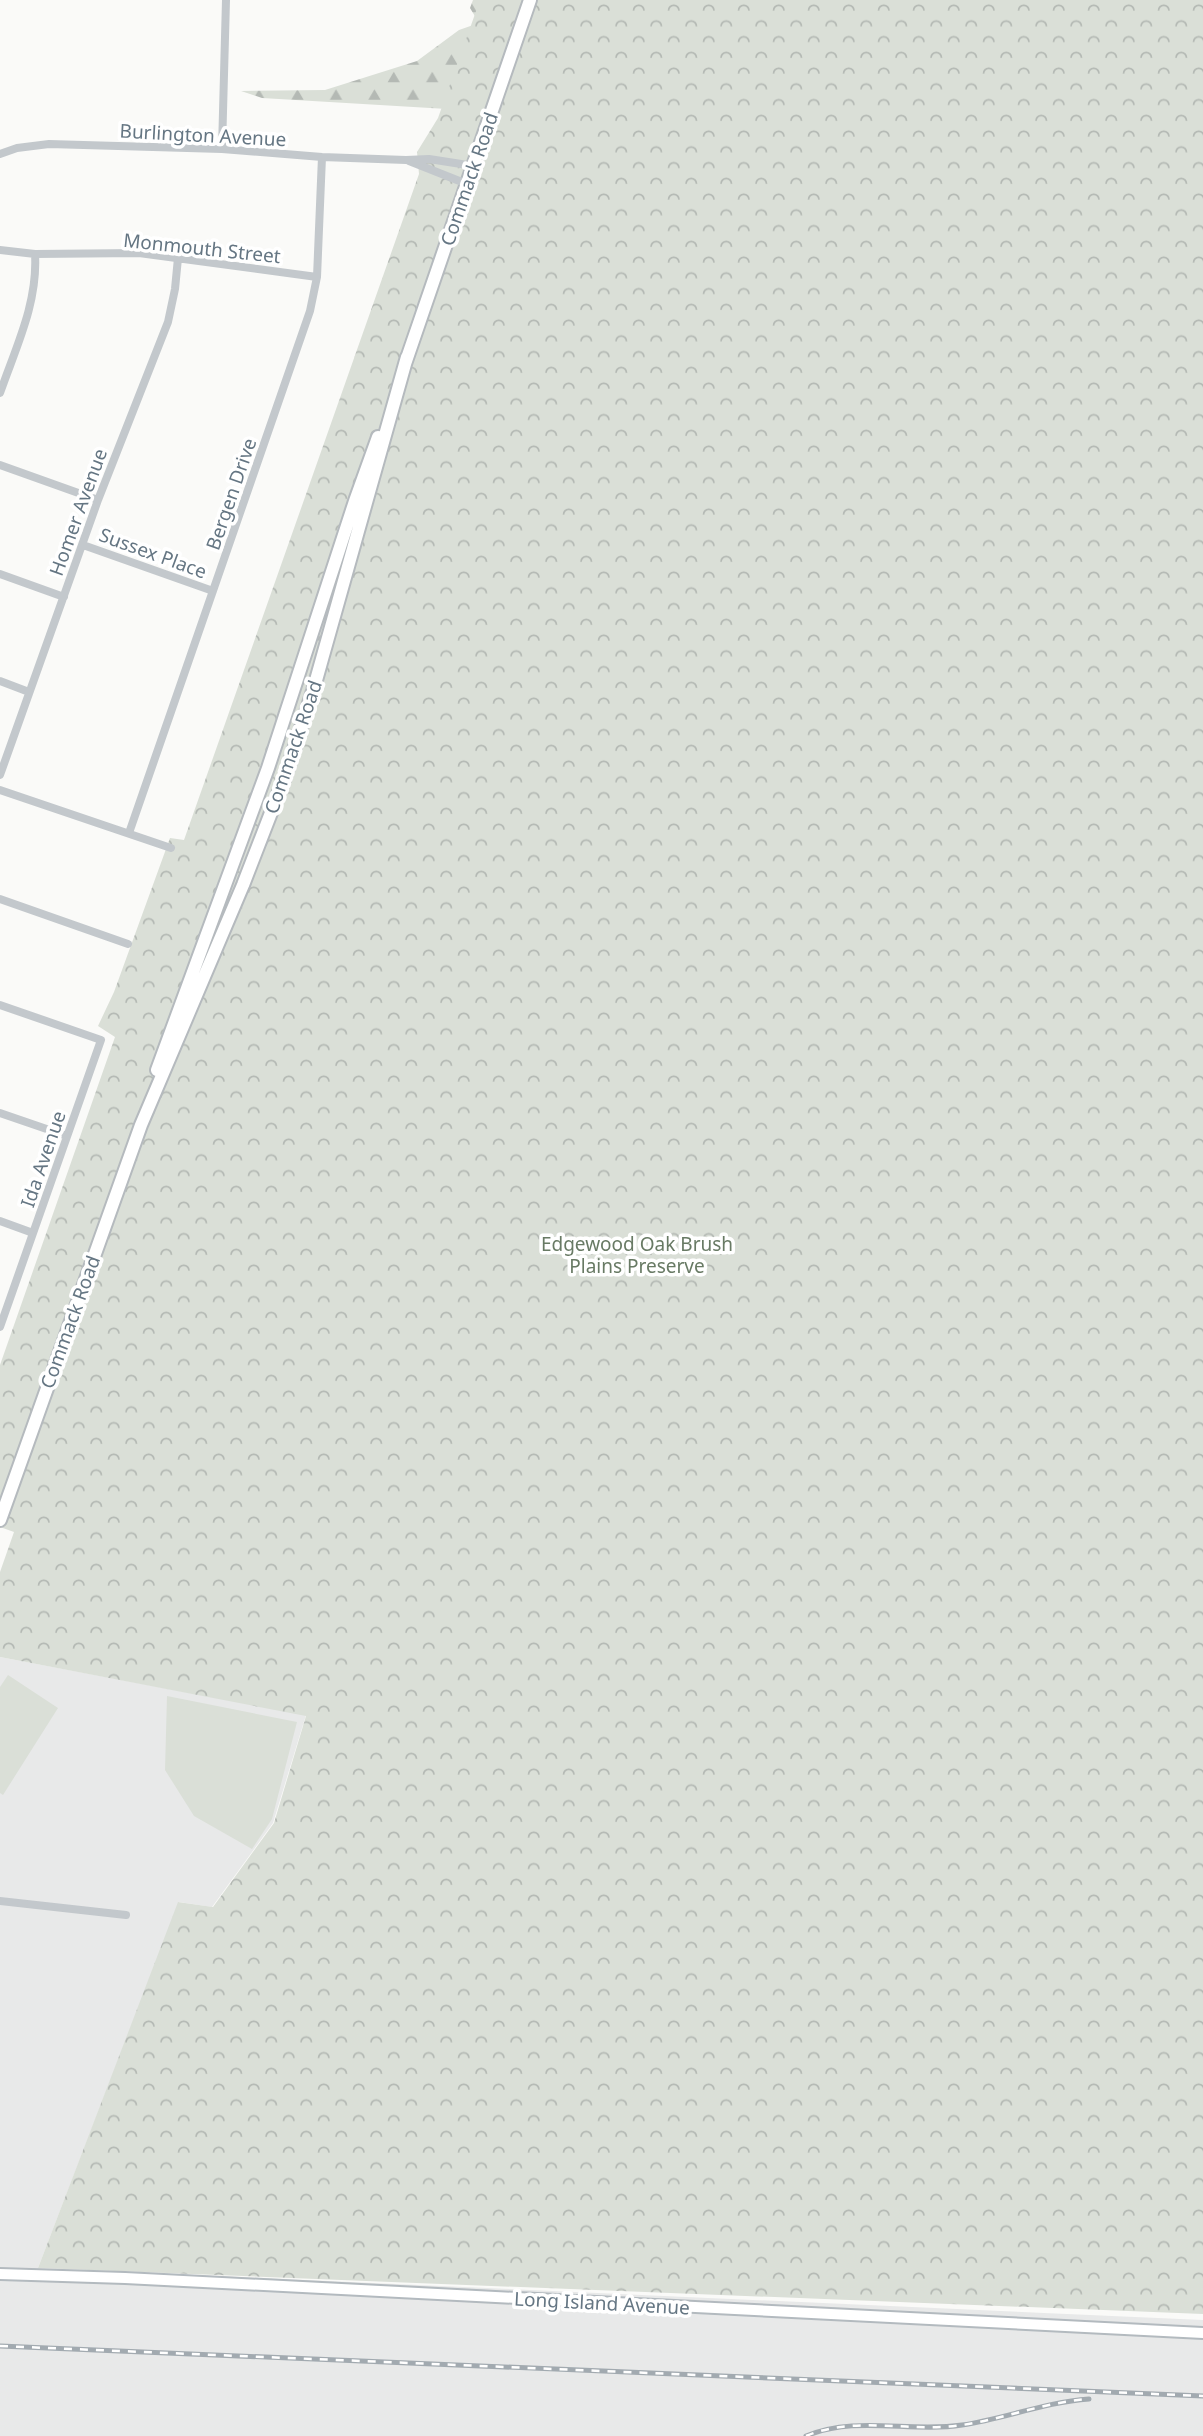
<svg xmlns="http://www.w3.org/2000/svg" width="1203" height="2436" font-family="'Noto Sans',sans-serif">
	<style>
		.built { fill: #e8e9e9 }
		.forest { fill: url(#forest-firs) }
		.park { fill: url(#park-crowns) }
		.garden { fill: #dadfd7 }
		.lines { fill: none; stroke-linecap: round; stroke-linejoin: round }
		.secondary-casing { stroke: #b3babf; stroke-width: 14 }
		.primary-casing { stroke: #b5babe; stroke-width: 16 }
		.street { stroke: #c3c8cc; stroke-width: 8 }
		.secondary { stroke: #fff; stroke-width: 10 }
		.primary { stroke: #fff; stroke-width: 12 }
		.rail-casing { stroke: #a2aab0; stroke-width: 5 }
		.rail { stroke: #fff; stroke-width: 2.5; stroke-dasharray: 8; stroke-linecap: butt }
		.labels { text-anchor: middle; stroke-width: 7; stroke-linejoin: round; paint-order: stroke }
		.street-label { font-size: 19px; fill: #657683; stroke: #fff }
		.park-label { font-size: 19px; fill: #687a64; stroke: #fff }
	</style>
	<defs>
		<pattern id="forest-firs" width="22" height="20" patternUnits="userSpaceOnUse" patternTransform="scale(1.75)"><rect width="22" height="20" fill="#dadfd7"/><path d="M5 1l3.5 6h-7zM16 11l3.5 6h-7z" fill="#b4b9b4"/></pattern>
		<pattern id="park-crowns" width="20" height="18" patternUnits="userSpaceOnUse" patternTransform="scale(1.75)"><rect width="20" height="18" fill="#dadfd7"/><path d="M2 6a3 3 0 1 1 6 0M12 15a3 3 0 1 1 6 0" fill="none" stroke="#b4b9b4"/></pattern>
	</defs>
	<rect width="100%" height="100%" fill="#fafaf8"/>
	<!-- built -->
	<path class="built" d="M0 1657 306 1715 273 1823 212 1907 179 1902 38 2268 1203 2320V2436H0Z"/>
	<!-- forest -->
	<path class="forest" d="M473 0H520L447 109 262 98 241 91 325 90 417 61 459 30 479 23 470 8Z"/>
	<!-- park -->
	<path class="park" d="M480 0H1203V2314L38 2268 178 1902 213 1907 274 1823 306 1716 0 1657V1572L14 1532 0 1527V1365L115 1037 98 1026 114 992 170 838 184 840 419 174 417 152 438 118Z"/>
	<!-- garden -->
	<path class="garden" d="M8 1675 58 1708 3 1795 0 1793V1687Z
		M167 1696 297 1722 272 1819 252 1849 194 1816 165 1770Z"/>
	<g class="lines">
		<defs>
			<path id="secondary" d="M0 2274 125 2278 1203 2333"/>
			<path id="primary" d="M405 364 530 0
				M157 1070 268 768 355 501 378 437
				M0 1520 141 1125 243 885 286 774 313 691 407 357"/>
		</defs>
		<!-- secondary casing -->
		<use href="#secondary" class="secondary-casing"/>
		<!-- primary casing -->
		<use href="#primary" class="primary-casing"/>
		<!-- street -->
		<path class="street" d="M222 149 226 0
			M0 154 17 148 49 144 222 149 322 157 406 160 429 159 474 166
			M409 161 467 184
			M0 250 35 254 139 253 317 277
			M0 393C16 347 38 303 35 254
			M0 465 98 500
			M83 545 213 591
			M0 574 64 597
			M0 681 29 692
			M0 775 98 500 168 322 175 289 178 258
			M0 790 171 848
			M129 833 310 311 317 277 322 157
			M0 899 128 944
			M0 1005 101 1040 0 1327
			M0 1113 67 1136
			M0 1221 33 1233
			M0 1901 126 1915"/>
		<!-- secondary -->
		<use href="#secondary" class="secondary"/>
		<!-- primary -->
		<use href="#primary" class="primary"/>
		<defs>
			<path id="rail" d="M0 2346 1203 2396
				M806 2436C856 2415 910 2433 962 2425 1004 2419 1045 2402 1089 2399"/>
		</defs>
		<!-- rail casing -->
		<use href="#rail" class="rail-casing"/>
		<!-- rail -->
		<use href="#rail" class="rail"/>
	</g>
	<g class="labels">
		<!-- street labels -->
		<g class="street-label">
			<text transform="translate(203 135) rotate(3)" y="7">Burlington Avenue</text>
			<text transform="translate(469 179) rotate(-71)" y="7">Commack Road</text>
			<text transform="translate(202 248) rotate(6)" y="7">Monmouth Street</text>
			<text transform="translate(231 494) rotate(-71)" y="7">Bergen Drive</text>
			<text transform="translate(78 512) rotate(-70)" y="7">Homer Avenue</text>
			<text transform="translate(153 553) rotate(20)" y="7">Sussex Place</text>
			<text transform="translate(293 747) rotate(-71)" y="7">Commack Road</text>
			<text transform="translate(43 1159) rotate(-71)" y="7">Ida Avenue</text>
			<text transform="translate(70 1322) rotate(-70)" y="7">Commack Road</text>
			<text transform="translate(602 2303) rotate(3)" y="7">Long Island Avenue</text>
		</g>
		<!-- park labels -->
		<g class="park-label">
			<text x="637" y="1251">Edgewood Oak Brush<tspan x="637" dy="22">Plains Preserve</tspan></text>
		</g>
	</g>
</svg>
